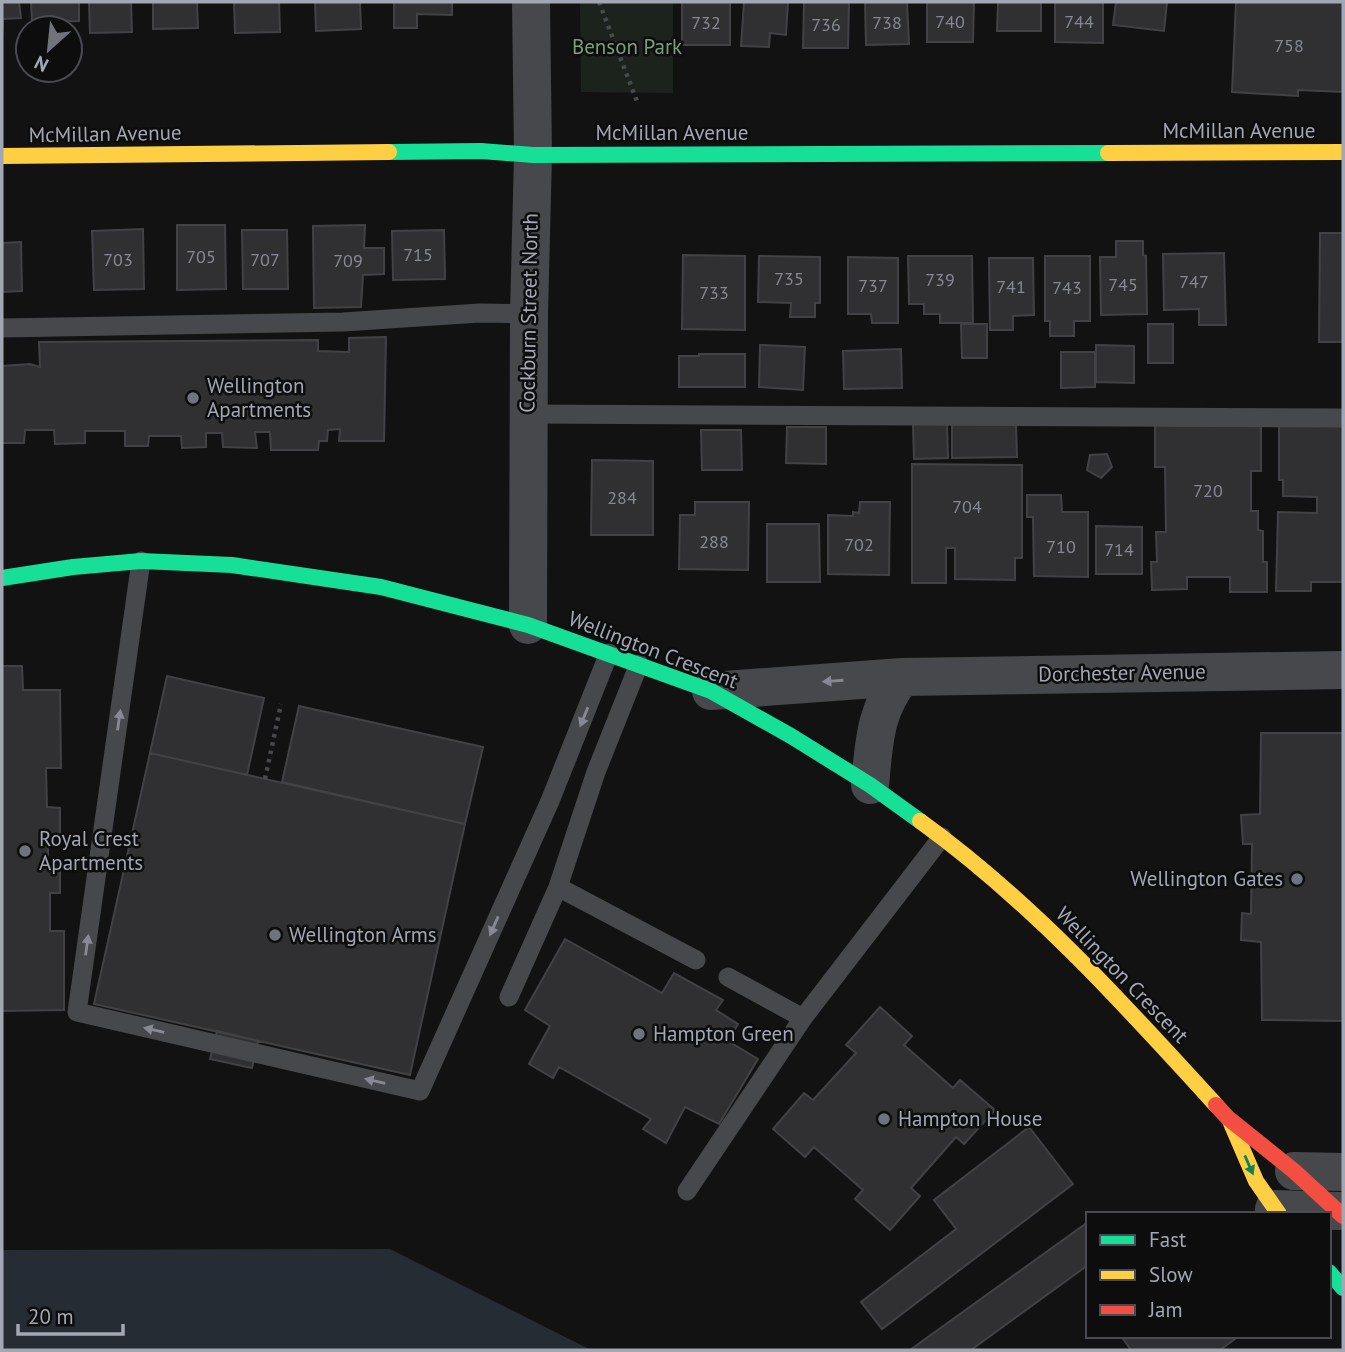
<svg xmlns="http://www.w3.org/2000/svg" width="1345" height="1352" font-family="'PT Sans',sans-serif">
	<style>
		.green { fill: #1c231d }
		.water { fill: #262c33 }
		.building { fill: #303032; stroke: #424246; stroke-width: 2 }
		.lines { fill: none; stroke-linecap: round; stroke-linejoin: round }
		.path { stroke: #48494d; stroke-width: 4.5; stroke-dasharray: 3.5 5; stroke-linecap: butt }
		.lane { stroke: #47484b; stroke-width: 19 }
		.street { stroke: #47484b; stroke-width: 38 }
		.fast { stroke: #16e098; stroke-width: 16 }
		.slow { stroke: #ffcf43; stroke-width: 16 }
		.jam { stroke: #f24e42; stroke-width: 16 }
		.oneway { fill: #878a94 }
		.oneway2 { fill: #12815a }
		.poi-dot { fill: #70737b; stroke: #0d0d0e; stroke-width: 2.5 }
		.labels { text-anchor: middle; stroke-width: 5; stroke-linejoin: round; paint-order: stroke }
		.number-label { font-size: 18px; fill: #868993 }
		.park-label { font-size: 21px; fill: #7b9e7f; stroke: #0d0d0e }
		.street-label { font-size: 21px; fill: #a3a7b3; stroke: #0d0d0e }
		.poi-label { font-size: 21px; fill: #a3a7b3; stroke: #0d0d0e; text-anchor: start }
	</style>
	<rect width="100%" height="100%" fill="#121213"/>
	<!-- green -->
	<path class="green" d="M580 2H673V93L581 92Z"/>
	<!-- water -->
	<path class="water" d="M390 1249 591 1350H2V1250Z"/>
	<!-- building -->
	<path class="building" d="M2 2H19L21 18 3 19 2 38Z
		M31 2H79V21L32 22Z
		M89 2H131L132 32 90 33Z
		M153 2H197L198 28 153 29Z
		M234 2H279L280 32 235 33Z
		M315 2H360L361 29 316 31Z
		M394 2H452V15L417 14V28H394Z
		M682 2H730V45H682Z
		M744 2H788L786 35 770 33 769 47 741 46Z
		M804 2H849L848 48H803Z
		M865 2H907L909 44 866 45Z
		M927 2H974L973 42H927Z
		M998 2H1041V31H997Z
		M1055 2H1103V43L1055 42Z
		M1116 2H1167L1164 31 1113 25Z
		M1236 2H1343V92L1298 90V96L1232 92Z
		M177 225H225L226 289 177 290Z
		M365 225 364 248H384V274L363 275 361 307 314 308 313 226Z
		M143 229 144 289 94 290 92 231Z
		M242 230H287L288 289H243Z
		M444 230 445 279 393 280 392 231Z
		M1320 233H1343V342H1319Z
		M1116 241H1143V255L1146 256 1147 314 1101 315 1100 257H1116Z
		M21 242 22 291 2 292V243Z
		M1224 253 1226 325H1199V309L1164 310 1163 254Z
		M683 255 745 256V330L682 329Z
		M759 256 820 257V303H815V317H790L791 303 758 302Z
		M908 256H972L973 323H940V314H924V304H909Z
		M1045 256H1090V321H1074V336H1050V321H1045Z
		M848 257 898 258V323H872L871 314H848Z
		M989 258H1033L1034 315 1013 316V330H990Z
		M961 324H987V358H962Z
		M1148 324H1173V363H1148Z
		M386 337 384 441H339L340 429 328 430 327 441H319L318 450H271L270 432H255L257 448 223 447 222 433H206V447L182 448 181 436H149L148 446H125V431H85V443L55 444 54 430H25L24 443H2V366L30 364 40 367 39 342 318 340V351L349 352V338Z
		M760 345 805 347 803 390 759 387Z
		M1096 345 1134 346V383L1096 382Z
		M901 349 902 388 844 389 843 351Z
		M1061 352H1095V387L1061 388Z
		M699 354H745V387H679V356H699Z
		M1279 419 1343 420V582H1311V591H1276L1278 512 1317 513V497L1283 496V480H1279Z
		M1155 421H1261V471H1251V511H1258V530L1263 531V562H1267V592H1230V577H1187V589L1152 590 1151 562H1157L1156 532H1166L1165 467H1155Z
		M947 423 948 458 914 459 913 424Z
		M952 424H1016L1017 457 952 458Z
		M787 427H826V464L786 463Z
		M701 430H741L742 470H702Z
		M1107 454 1112 467 1101 478 1087 470 1090 455Z
		M592 460 653 461V535H591Z
		M912 464 1022 465V558H1015V580L955 579V548H946V583H912Z
		M1027 495H1061L1062 512H1088V577L1034 576 1033 517H1027Z
		M695 502H749L748 570 679 569 680 515H695Z
		M860 502H890L889 575 828 574V515L853 516V512L859 513Z
		M767 524H819L820 582H767Z
		M1096 526 1142 527V574H1096Z
		M2 666H22L23 690H60L61 768H46L47 807 60 808V837H48V865H60V893H50V931H64V1010L2 1011Z
		M167 676 264 698 247 775 150 753Z
		M299 706 483 747 465 824 282 782Z
		M1261 733H1343V1021L1262 1020 1261 942 1241 940 1242 913 1251 914 1252 844H1243L1241 815 1260 814Z
		M150 753 465 824 410 1075 94 1004Z
		M565 939 662 993 674 973 723 1000 716 1010 738 1024 728 1041 758 1059 719 1124 685 1107 666 1143 643 1129 651 1119 559 1067 553 1078 529 1064 550 1026 525 1010Z
		M880 1007 912 1036 904 1045 953 1088 960 1080 995 1110 964 1144 956 1137 911 1188 920 1196 890 1230 855 1199 863 1190 814 1147 805 1157 773 1129 804 1093 813 1100 856 1053 846 1045Z
		M217 1031 258 1041 252 1068 210 1059Z
		M1029 1127 1073 1184 882 1329 861 1302 956 1229 934 1200Z
		M1088 1222V1265L971 1350H910Z
		M1121 1336H1239L1220 1350H1131Z"/>
	<g class="lines">
		<!-- path -->
		<path class="path" d="M599 2 638 104
			M265 779 281 704"/>
		<!-- lane -->
		<path class="lane" d="M2 328 343 322 480 313 529 314
			M528 414 1343 418
			M141 561 77 1012 420 1091 550 801 609 653
			M639 664 596 772 558 887 696 960
			M728 977 803 1018 942 837
			M509 997 558 887
			M687 1191 803 1018"/>
		<!-- street -->
		<path class="street" d="M528 625 529 314 533 155 531 2
			M711 691 902 677 1343 670
			M870 785C874 745 874 710 902 677
			M1294 1171 1343 1172
			M1274 1209 1339 1211"/>
		<!-- fast -->
		<path class="fast" d="M389 152 481 151 533 155 1108 153
			M2 578 73 567 141 561 232 565 381 587 528 625 711 691 791 736 870 785 920 821
			M1329 1272 1343 1288"/>
		<!-- slow -->
		<path class="slow" d="M1108 153 1343 152
			M2 156 389 152
			M920 821C1031 901 1124 1004 1216 1105
			M1231 1123 1256 1181 1279 1214"/>
		<!-- jam -->
		<path class="jam" d="M1216 1105 1228 1118 1294 1171 1343 1216"/>
	</g>
	<!-- one-way arrows -->
	<defs><path id="oneway-solid" d="M-6-.8H1V-3.2L6.5 0L1 3.2V.8H-6Z" transform="scale(1.75)"/></defs>
	<g class="oneway">
		<use href="#oneway-solid" transform="translate(833 681) rotate(176)"/>
		<use href="#oneway-solid" transform="translate(584 717) rotate(112)"/>
		<use href="#oneway-solid" transform="translate(119 720) rotate(-82)"/>
		<use href="#oneway-solid" transform="translate(494 926) rotate(114)"/>
		<use href="#oneway-solid" transform="translate(87 945) rotate(-82)"/>
		<use href="#oneway-solid" transform="translate(154 1030) rotate(-167)"/>
		<use href="#oneway-solid" transform="translate(375 1081) rotate(-167)"/>
	</g>
	<use class="oneway2" href="#oneway-solid" transform="translate(1249 1165) rotate(66)"/>
	<!-- markers -->
	<g class="poi-dot">
		<circle cx="193" cy="398" r="7"/>
		<circle cx="25" cy="851" r="7"/>
		<circle cx="1297" cy="879" r="7"/>
		<circle cx="275" cy="935" r="7"/>
		<circle cx="639" cy="1034" r="7"/>
		<circle cx="884" cy="1119" r="7"/>
	</g>
	<g class="labels">
		<!-- number labels -->
		<g class="number-label">
			<text x="950" y="28">740</text>
			<text x="1079" y="28">744</text>
			<text x="706" y="29">732</text>
			<text x="887" y="29">738</text>
			<text x="826" y="31">736</text>
			<text x="1289" y="52">758</text>
			<text x="418" y="261">715</text>
			<text x="201" y="263">705</text>
			<text x="118" y="266">703</text>
			<text x="265" y="266">707</text>
			<text x="348" y="267">709</text>
			<text x="789" y="285">735</text>
			<text x="940" y="286">739</text>
			<text x="1194" y="288">747</text>
			<text x="1123" y="291">745</text>
			<text x="873" y="292">737</text>
			<text x="1011" y="293">741</text>
			<text x="1067" y="294">743</text>
			<text x="714" y="299">733</text>
			<text x="1208" y="497">720</text>
			<text x="622" y="504">284</text>
			<text x="967" y="513">704</text>
			<text x="714" y="548">288</text>
			<text x="859" y="551">702</text>
			<text x="1061" y="553">710</text>
			<text x="1119" y="556">714</text>
		</g>
		<!-- park labels -->
		<g class="park-label">
			<text x="627" y="54">Benson Park</text>
		</g>
		<!-- street labels -->
		<g class="street-label">
			<text x="1239" y="138">McMillan Avenue</text>
			<text x="672" y="140">McMillan Avenue</text>
			<text transform="translate(105 134) rotate(-1)" y="7">McMillan Avenue</text>
			<text transform="translate(529 313) rotate(-89)" y="7">Cockburn Street North</text>
			<text transform="translate(653 650) rotate(21)" y="7">Wellington Crescent</text>
			<text transform="translate(1122 673) rotate(-1)" y="7">Dorchester Avenue</text>
			<text transform="translate(1122 975) rotate(46)" y="7">Wellington Crescent</text>
		</g>
		<!-- poi labels -->
		<g class="poi-label">
			<text x="207" y="393">Wellington<tspan x="207" dy="24">Apartments</tspan></text>
			<text x="39" y="846">Royal Crest<tspan x="39" dy="24">Apartments</tspan></text>
			<text x="1283" y="886" text-anchor="end">Wellington Gates</text>
			<text x="289" y="942">Wellington Arms</text>
			<text x="653" y="1041">Hampton Green</text>
			<text x="898" y="1126">Hampton House</text>
		</g>
	</g>
	<!-- border -->
	<rect width="1345" height="1352" fill="none" stroke="#a3a7b3" stroke-width="7"/>
	<!-- legend -->
	<rect x="1086" y="1212" width="245" height="126" fill="#0d0d0e" stroke="#494b50" stroke-width="2"/>
	<rect x="1100" y="1235" width="35" height="10" fill="#16e098" stroke="#494b50" stroke-width="2"/>
	<text x="1149" y="1247" font-size="21" fill="#a3a7b3">Fast</text>
	<rect x="1100" y="1270" width="35" height="10" fill="#ffcf43" stroke="#494b50" stroke-width="2"/>
	<text x="1149" y="1282" font-size="21" fill="#a3a7b3">Slow</text>
	<rect x="1100" y="1305" width="35" height="10" fill="#f24e42" stroke="#494b50" stroke-width="2"/>
	<text x="1149" y="1317" font-size="21" fill="#a3a7b3">Jam</text>
	<!-- north arrow -->
	<g transform="translate(49 49) rotate(207)"><circle r="33" fill="#0d0d0e" stroke="#494b50" stroke-width="2"/>
	<path d="M0-5L12 26L0 18L-12 26Z" fill="#70737b"/>
	<text y="-10" font-size="19" font-weight="bold" text-anchor="middle" fill="#a3a7b3">N</text>
	</g>
	<!-- scale -->
	<path d="M18 1324v10h105v-10" fill="none" stroke="#a3a7b3" stroke-width="3.5"/>
	<text x="28" y="1324" font-size="21" fill="#a3a7b3" stroke="#0d0d0e" stroke-width="5" paint-order="stroke">20 m</text>
</svg>
